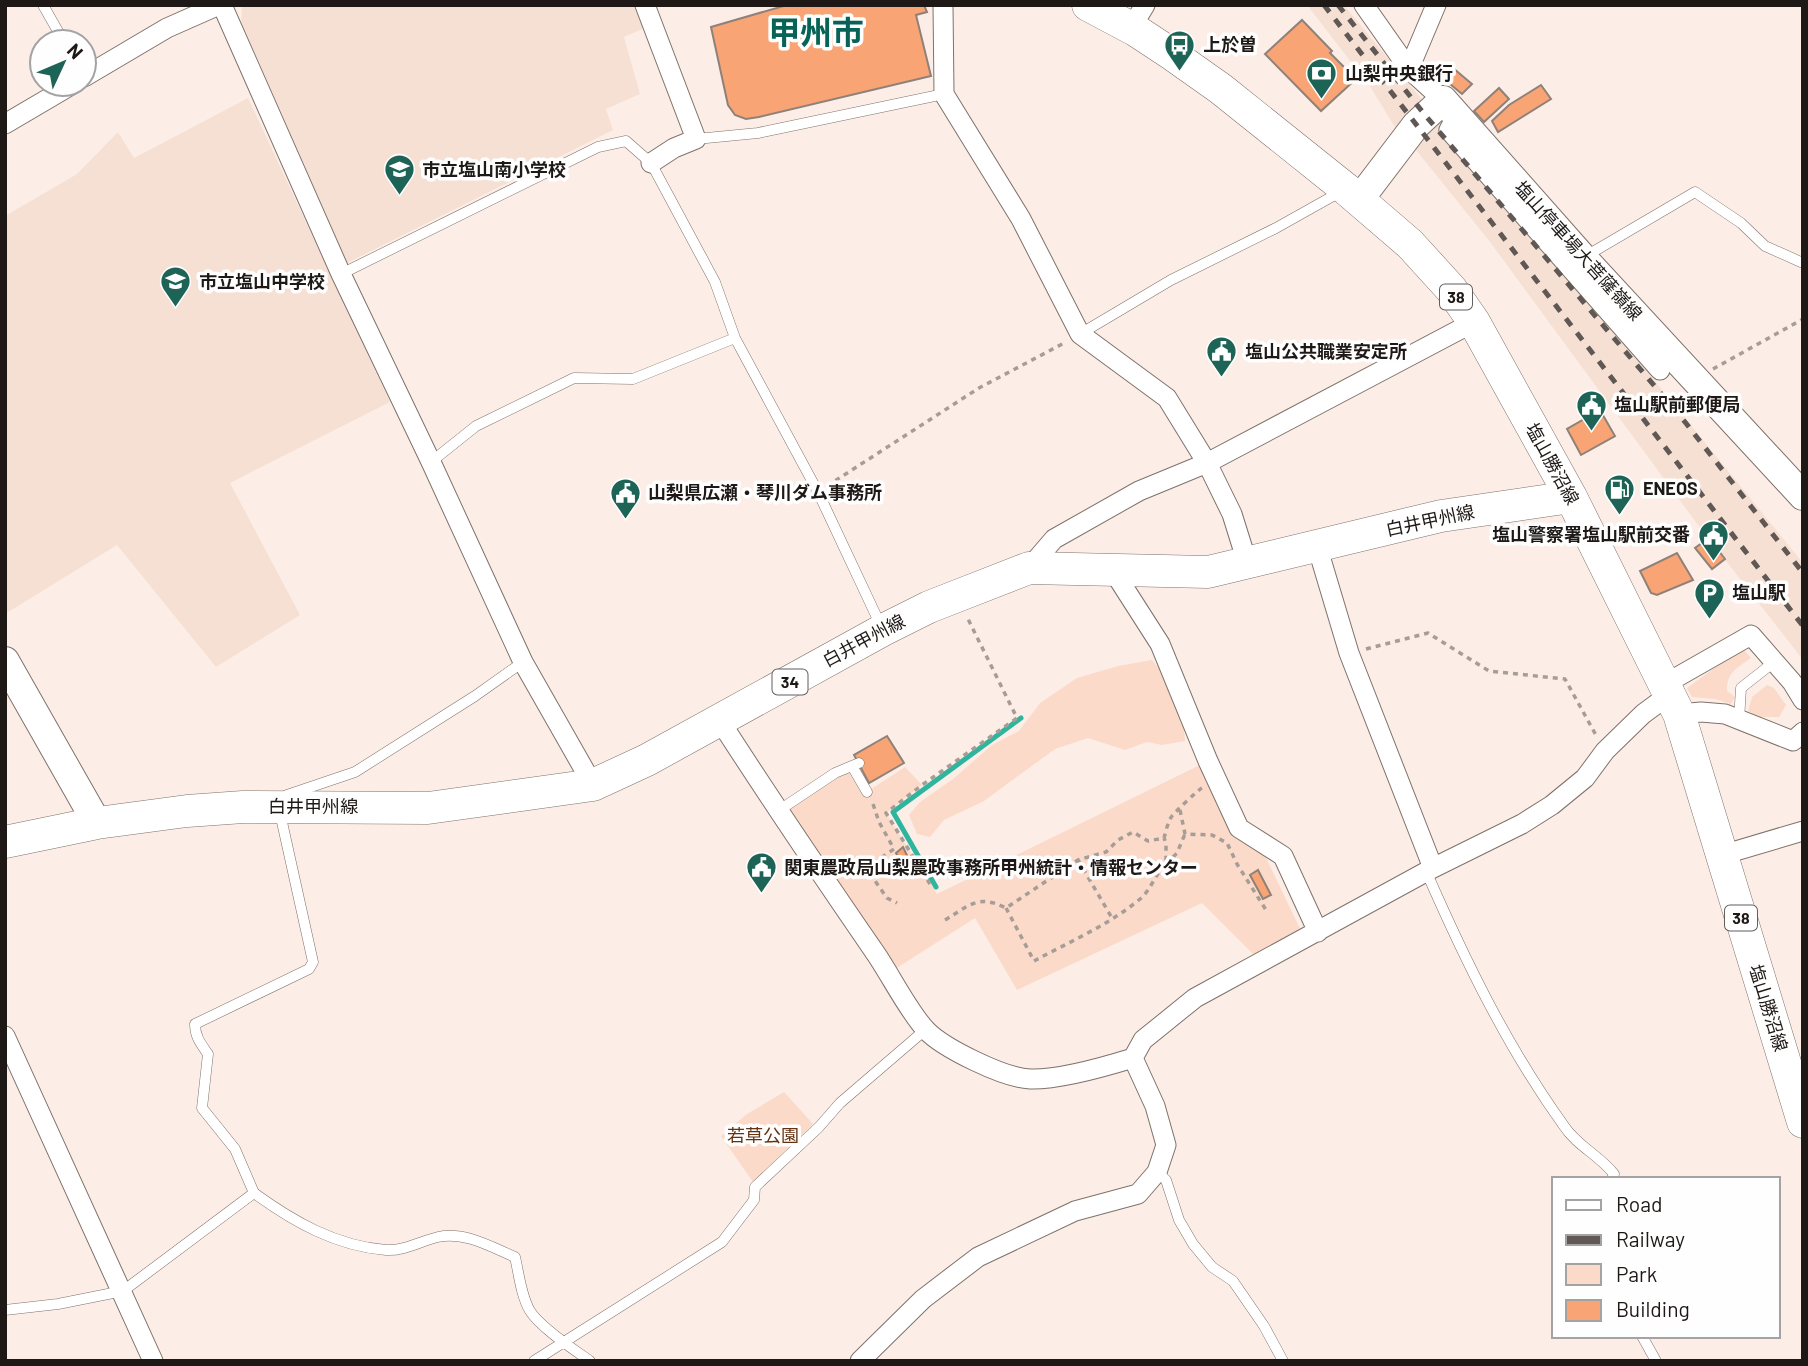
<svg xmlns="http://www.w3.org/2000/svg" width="1808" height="1366" font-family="Barlow,'Noto Sans JP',sans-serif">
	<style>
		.built { fill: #f6e0d4 }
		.green { fill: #fbdac9 }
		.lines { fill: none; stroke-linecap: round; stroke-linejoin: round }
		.stream { stroke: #2fb59e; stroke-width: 5 }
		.building { fill: #f8a475; stroke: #8e817a; stroke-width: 2 }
		.lane-casing { stroke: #7e726b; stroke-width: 11 }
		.street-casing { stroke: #7e726b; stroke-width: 21 }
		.secondary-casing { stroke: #7e726b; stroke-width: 30 }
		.primary-casing { stroke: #7e726b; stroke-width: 33 }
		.path { stroke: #a79d97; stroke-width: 3.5; stroke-dasharray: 5 5; stroke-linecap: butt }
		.lane { stroke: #fff; stroke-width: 10 }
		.street { stroke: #fff; stroke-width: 19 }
		.secondary { stroke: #fff; stroke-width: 28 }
		.primary { stroke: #fff; stroke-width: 32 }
		.rail { stroke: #5f5854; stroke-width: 5; stroke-dasharray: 9 9; stroke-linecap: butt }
		.labels { text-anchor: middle; stroke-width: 7; stroke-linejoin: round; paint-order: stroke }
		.shield { fill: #fefefe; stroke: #615e5c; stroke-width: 2 }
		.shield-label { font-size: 16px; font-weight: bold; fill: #1e1917 }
		.poi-label { font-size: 18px; font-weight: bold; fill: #1e1917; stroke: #fefefe; text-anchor: start }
		.street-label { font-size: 18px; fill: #1e1917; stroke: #fefefe }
		.park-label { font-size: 18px; fill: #66310f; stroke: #fefefe }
		.town-label { font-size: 32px; font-weight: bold; fill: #076355; stroke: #fefefe }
	</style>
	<rect width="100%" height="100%" fill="#fceee6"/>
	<!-- built -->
	<path class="built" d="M242 5H638L647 27 624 37 640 94 606 109 613 130 347 263 241 25Z
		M1307 5H1344L1442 124 1476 161 1803 563V660L1695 521 1490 242 1416 150 1401 137 1371 88Z
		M248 98 390 402 230 483 300 615 216 667 117 545 5 614V216L77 174 118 132 134 158Z"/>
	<!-- green -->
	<path class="green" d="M1742 648 1751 658C1738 667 1726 673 1727 691L1735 697 1731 704 1715 699 1692 697 1687 688Z
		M1152 660C1174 685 1183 708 1185 741L1162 745 1147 742 1125 750 1088 738 1055 749 984 801 944 820 930 837 917 834 909 815 920 802 953 779 992 745 1019 731 1040 703 1077 678 1118 666Z
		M1767 685 1774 688 1786 705 1779 717H1759L1748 711 1752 697Z
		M1208 761 1257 839 1305 939 1260 961 1202 903 1017 990 975 918 889 973 780 815 848 771 862 795 905 767 922 785 886 813 937 894Z
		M784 1092 813 1124 753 1182 721 1136 747 1114Z"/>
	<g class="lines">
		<!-- stream -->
		<path class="stream" d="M936 887 893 812 1021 718"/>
	</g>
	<!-- building -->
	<path class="building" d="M787 5H924L927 12 916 15 931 76 759 117 746 119 735 115 728 105 711 27Z
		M1302 20 1332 51 1330 53 1356 79 1321 111 1265 54Z
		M1453 68 1472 84 1462 94 1444 79Z
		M1541 85 1551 99 1498 132 1492 121 1509 105Z
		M1499 88 1509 99 1484 122 1474 111Z
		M1600 410 1615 436 1581 455 1567 429Z
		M1709 538 1725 559 1712 569 1695 548Z
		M1677 553 1693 580 1657 595 1651 593 1640 571Z
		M887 736 904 763 869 783 854 755Z
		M903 847 910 862 903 867 896 853Z
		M1258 870 1271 895 1263 899 1250 875Z"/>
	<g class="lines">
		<defs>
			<path id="lane" d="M43 5 64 42
				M696 139 758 133 944 94
				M1586 256 1695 192 1741 223 1765 246 1803 263
				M341 274 598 147 626 141 651 163 715 282 735 338 818 492 881 626
				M1080 334 1171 280 1276 228 1342 191
				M431 462 476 426 574 378 633 379 735 338
				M1739 720 1741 688 1774 662
				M852 766 867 792
				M287 795 355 772 475 696 523 662
				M778 811 835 773 859 763
				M1426 871C1465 960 1507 1047 1564 1126 1577 1146 1599 1155 1614 1174L1612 1179
				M1157 1172 1166 1180 1179 1220 1193 1244 1212 1267 1233 1281 1264 1326 1283 1361
				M254 1193C294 1222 336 1246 386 1250 404 1251 421 1241 438 1237 465 1231 491 1247 515 1257 519 1274 521 1296 530 1311 540 1327 573 1349 590 1361
				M5 1310 58 1304 123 1291 254 1193 235 1149 202 1108 208 1054C201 1044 195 1037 195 1024L309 969 313 962 280 813
				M1642 1336 1656 1361
				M534 1361 722 1242 754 1200 755 1187 819 1127 840 1103 925 1030"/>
			<path id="street" d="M222 5 341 274 431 462 523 662 593 785
				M645 5 696 139 674 148 651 163
				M943 5 944 94 1021 219 1080 334 1167 398 1207 463 1232 514 1247 562
				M1364 5 1409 69 1443 100
				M1131 28 1145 5
				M1409 69 1436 5
				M84 77 167 28 219 5
				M1457 115 1449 130 1660 370
				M5 124 73 84
				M1317 546 1349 653 1433 868
				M1029 568 1054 539 1139 491 1207 463 1474 322
				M1112 569 1160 644 1208 761 1239 828 1283 856 1318 932
				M1665 684 1751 635 1792 682 1803 700
				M1679 714 1701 712 1725 714 1793 741 1803 732
				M720 721C771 800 823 877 876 954 891 976 909 1012 926 1030 943 1048 1004 1078 1030 1079 1060 1080 1104 1067 1133 1058L1143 1040 1195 998 1433 868 1522 824 1552 805 1585 778 1605 751 1643 714 1670 694
				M1722 855 1803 831
				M5 1036 153 1361
				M860 1361 923 1299 978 1257 1075 1211 1138 1194 1157 1172 1166 1145 1155 1106 1133 1058"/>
			<path id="secondary" d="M1359 200 1416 125 1443 100 1583 258 1803 496
				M5 661 97 823"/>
			<path id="primary" d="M1088 5 1135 30 1173 55 1221 89 1346 189 1410 244 1451 289 1474 322 1571 497 1679 714 1803 1122
				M5 842 97 823 187 811 243 807 428 808 593 785 647 760 883 630 929 607 1029 568 1208 572 1441 516 1571 497"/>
		</defs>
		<!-- lane casing -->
		<use href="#lane" class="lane-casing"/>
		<!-- street casing -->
		<use href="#street" class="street-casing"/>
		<!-- secondary casing -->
		<use href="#secondary" class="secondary-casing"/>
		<!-- primary casing -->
		<use href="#primary" class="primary-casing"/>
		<!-- path -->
		<path class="path" d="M1713 369 1803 319
			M827 486 979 388 1066 342
			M1366 649 1428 633 1489 671 1565 679 1597 737
			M873 804 879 822 894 849 866 868 887 898 897 903
			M1180 810 1185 834 1212 835 1227 843 1237 864 1266 910
			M1078 860 1112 918
			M1166 864 1177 853 1185 834
			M930 884 886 813 922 785 1017 718 967 617
			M1006 908 1034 961C1069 942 1109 925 1140 899 1151 890 1155 874 1166 864V843L1164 838
			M945 920C970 905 978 894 1006 908L1078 860 1106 852 1118 840 1133 832 1148 841 1164 838C1166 831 1168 821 1172 816 1175 812 1198 790 1202 788"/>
		<!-- lane -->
		<use href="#lane" class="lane"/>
		<!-- street -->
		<use href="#street" class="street"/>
		<!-- secondary -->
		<use href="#secondary" class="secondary"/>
		<!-- primary -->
		<use href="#primary" class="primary"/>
		<!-- rail -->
		<path class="rail" d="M1324 5 1803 626
			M1338 5 1425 115 1685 422 1803 573"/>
	</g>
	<!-- icons -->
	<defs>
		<symbol id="bus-pin" viewBox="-11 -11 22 30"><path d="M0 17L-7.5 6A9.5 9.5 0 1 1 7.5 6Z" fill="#1d6457" stroke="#fefefe"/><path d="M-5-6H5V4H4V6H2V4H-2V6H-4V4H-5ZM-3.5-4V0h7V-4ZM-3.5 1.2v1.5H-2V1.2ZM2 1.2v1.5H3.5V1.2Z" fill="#fff"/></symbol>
		<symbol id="bank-pin" viewBox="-11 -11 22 30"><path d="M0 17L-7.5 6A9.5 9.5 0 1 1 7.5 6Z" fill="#1d6457" stroke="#fefefe"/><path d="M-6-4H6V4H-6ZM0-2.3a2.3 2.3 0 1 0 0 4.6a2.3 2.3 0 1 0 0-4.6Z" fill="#fff"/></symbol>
		<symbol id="school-pin" viewBox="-11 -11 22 30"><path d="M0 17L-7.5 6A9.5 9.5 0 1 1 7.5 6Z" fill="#1d6457" stroke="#fefefe"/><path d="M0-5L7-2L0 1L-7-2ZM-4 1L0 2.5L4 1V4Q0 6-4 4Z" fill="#fff"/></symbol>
		<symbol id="civic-pin" viewBox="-11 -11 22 30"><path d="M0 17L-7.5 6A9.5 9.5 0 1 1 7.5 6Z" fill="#1d6457" stroke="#fefefe"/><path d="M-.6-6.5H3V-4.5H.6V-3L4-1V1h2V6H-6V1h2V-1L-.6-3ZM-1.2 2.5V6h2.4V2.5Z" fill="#fff"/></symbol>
		<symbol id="fuel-pin" viewBox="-11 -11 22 30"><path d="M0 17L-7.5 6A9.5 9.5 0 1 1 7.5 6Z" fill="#1d6457" stroke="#fefefe"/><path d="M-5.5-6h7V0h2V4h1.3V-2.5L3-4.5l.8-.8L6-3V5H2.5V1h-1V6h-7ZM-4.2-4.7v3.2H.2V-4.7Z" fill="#fff"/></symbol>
		<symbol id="parking-pin" viewBox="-11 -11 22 30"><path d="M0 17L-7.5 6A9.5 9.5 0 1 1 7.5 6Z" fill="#1d6457" stroke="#fefefe"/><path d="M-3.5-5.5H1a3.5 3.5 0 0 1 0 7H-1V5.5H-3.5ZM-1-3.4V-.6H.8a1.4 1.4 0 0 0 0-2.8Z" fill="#fff"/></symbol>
	</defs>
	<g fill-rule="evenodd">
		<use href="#bus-pin" x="1162" y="28" width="35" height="47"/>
		<use href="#bank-pin" x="1304" y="56" width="35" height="47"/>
		<use href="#school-pin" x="382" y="152" width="35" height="47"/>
		<use href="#school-pin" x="158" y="264" width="35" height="47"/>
		<use href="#civic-pin" x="1204" y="334" width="35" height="47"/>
		<use href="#civic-pin" x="1574" y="388" width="35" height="47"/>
		<use href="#fuel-pin" x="1602" y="472" width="35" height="47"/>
		<use href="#civic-pin" x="608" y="476" width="35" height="47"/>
		<use href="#civic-pin" x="1696" y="518" width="35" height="47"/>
		<use href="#parking-pin" x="1692" y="576" width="35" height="47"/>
		<use href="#civic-pin" x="744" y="850" width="35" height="47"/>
	</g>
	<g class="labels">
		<!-- shield labels -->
		<g class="shield">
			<rect x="1440" y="284.5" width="32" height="25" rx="5"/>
			<rect x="772.5" y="669.5" width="35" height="25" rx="5"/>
			<rect x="1725" y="905.5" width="32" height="25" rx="5"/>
		</g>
		<g class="shield-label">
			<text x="1456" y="303">38</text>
			<text x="790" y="688">34</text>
			<text x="1741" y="924">38</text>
		</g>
		<!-- poi labels -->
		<g class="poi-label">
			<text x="1203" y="51">上於曽</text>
			<text x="1345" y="80">山梨中央銀行</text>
			<text x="422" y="176">市立塩山南小学校</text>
			<text x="199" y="288">市立塩山中学校</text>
			<text x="1245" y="358">塩山公共職業安定所</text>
			<text x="1614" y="411">塩山駅前郵便局</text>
			<text x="1643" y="495">ENEOS</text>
			<text x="648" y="499">山梨県広瀬・琴川ダム事務所</text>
			<text x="1690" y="541" text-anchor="end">塩山警察署塩山駅前交番</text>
			<text x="1732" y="599">塩山駅</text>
			<text x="784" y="874">関東農政局山梨農政事務所甲州統計・情報センター</text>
		</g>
		<!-- street labels -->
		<g class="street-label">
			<text transform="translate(1578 251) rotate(48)" y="6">塩山停車場大菩薩嶺線</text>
			<text transform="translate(1552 464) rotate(61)" y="6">塩山勝沼線</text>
			<text transform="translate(1430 521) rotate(-12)" y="6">白井甲州線</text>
			<text transform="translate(864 641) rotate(-28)" y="6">白井甲州線</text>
			<text x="313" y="813">白井甲州線</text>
			<text transform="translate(1768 1008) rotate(73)" y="6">塩山勝沼線</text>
		</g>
		<!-- park labels -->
		<g class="park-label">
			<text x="763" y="1142">若草公園</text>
		</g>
		<!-- town labels -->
		<g class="town-label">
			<text x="816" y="44">甲州市</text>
		</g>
	</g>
	<!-- border -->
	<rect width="1808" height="1366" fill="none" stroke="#1e1917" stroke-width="14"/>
	<!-- legend -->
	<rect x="1552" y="1177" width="228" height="161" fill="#fefefe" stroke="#a4a2a2" stroke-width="2"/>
	<rect x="1566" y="1200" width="35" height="10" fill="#ffffff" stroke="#a4a2a2" stroke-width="2"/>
	<text x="1616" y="1212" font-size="21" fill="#1e1917">Road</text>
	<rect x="1566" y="1235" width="35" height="10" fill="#5f5854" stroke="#a4a2a2" stroke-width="2"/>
	<text x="1616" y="1247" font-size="21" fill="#1e1917">Railway</text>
	<rect x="1566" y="1264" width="35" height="21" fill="#fbdac9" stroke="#a4a2a2" stroke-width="2"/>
	<text x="1616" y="1282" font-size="21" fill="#1e1917">Park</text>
	<rect x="1566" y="1300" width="35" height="21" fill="#f8a475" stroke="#a4a2a2" stroke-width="2"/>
	<text x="1616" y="1317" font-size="21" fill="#1e1917">Building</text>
	<!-- north arrow -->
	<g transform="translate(63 63) rotate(46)"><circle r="33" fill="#fefefe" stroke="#a4a2a2" stroke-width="2"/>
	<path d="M0-5L12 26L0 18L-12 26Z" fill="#1d6457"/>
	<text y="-10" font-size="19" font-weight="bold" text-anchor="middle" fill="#1e1917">N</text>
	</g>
</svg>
